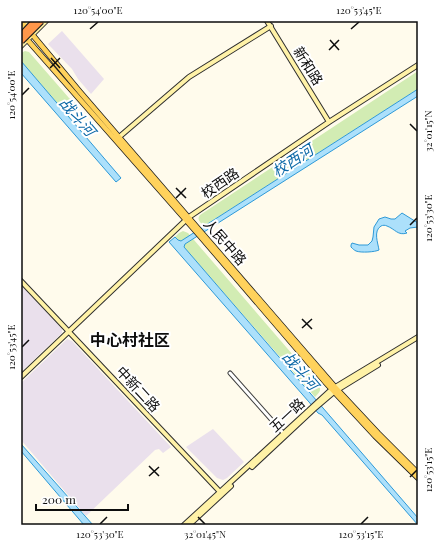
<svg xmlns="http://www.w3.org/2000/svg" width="439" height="546" font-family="'Playfair Display','Noto Sans SC',serif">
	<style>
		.industrial { fill: #eae0ec }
		.green { fill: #d2ecb3 }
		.water { fill: #ace0fb; stroke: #2e99d7 }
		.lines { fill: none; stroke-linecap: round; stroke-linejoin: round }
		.street-casing { stroke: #404040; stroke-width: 5 }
		.secondary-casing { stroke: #2f2f2f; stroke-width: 6 }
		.primary-casing { stroke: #1e1e1e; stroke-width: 6 }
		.street { stroke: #fff; stroke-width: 3 }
		.secondary { stroke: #fff2a7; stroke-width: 4 }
		.primary { stroke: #ffd25c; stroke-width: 4.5 }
		.highway-bridge-casing { stroke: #1e1e1e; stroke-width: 8; stroke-linecap: butt }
		.highway-bridge { stroke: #ff974a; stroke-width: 5.5 }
		.ticks { fill: none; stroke: #0d0d0d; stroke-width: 1.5 }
		.labels { text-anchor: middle; stroke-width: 4; stroke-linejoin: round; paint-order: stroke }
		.street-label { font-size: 14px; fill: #0d0d0d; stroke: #fff }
		.water-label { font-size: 15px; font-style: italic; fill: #0d69a7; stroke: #fff }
		.quarter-label { font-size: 16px; font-weight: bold; fill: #0d0d0d; stroke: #fff }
		.neatline { fill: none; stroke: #0d0d0d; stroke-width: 1.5 }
		.ticks-label { font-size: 10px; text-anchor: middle; fill: #0d0d0d }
	</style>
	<rect width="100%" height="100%" fill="#fffbec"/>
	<!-- industrial -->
	<path class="industrial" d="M62 31 104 79 91 94 78 79 72 69 48 44Z
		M21 285 62 329V333L21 372Z
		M67 339 72 341 171 447 163 453 159 449 155 450 86 516 21 440V383L65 341Z
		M213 429 244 462 227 478 223 480 217 478 186 447Z"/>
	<!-- green -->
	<path class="green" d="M25 51 29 52 69 98 74 102 79 109 69 117 21 61V53Z
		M418 71V89L204 226C201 223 196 220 200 215Z
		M183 231 188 233 318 384C322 390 320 392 315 397L175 237 179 233Z"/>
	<!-- water -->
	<path class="water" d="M21 61 121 178 116 182 21 73Z
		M418 89V96L185 244 184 247 418 518V525L322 415 318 413 309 402 169 242 175 237 178 240 181 241Z
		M402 213 418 223V227L410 228 405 231 407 233C398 236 395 229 387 226 385 225 383 225 381 226 373 231 378 243 379 250 375 252 361 253 356 251 354 250 353 249 351 247V245L352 243 359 245H368L372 241 373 237 374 227 379 219 385 217 391 219H395Z
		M21 444 93 525H84L21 451Z"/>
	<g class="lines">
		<defs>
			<path id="street" d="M230 373 285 435"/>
			<path id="secondary" d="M267 21 329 122
				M21 28 28 21
				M21 46 46 21
				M118 138 189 77 271 26
				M21 281 222 494
				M21 377 189 217 329 122 418 65
				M252 467 314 409 334 392 378 365
				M184 525 332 389 418 337
				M189 525 231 486"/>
			<path id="primary" d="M21 21 80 92 335 387 378 433 418 473
				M24 36 200 236 326 383 375 436 418 478"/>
		</defs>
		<!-- street casing -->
		<use href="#street" class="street-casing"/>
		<!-- secondary casing -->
		<use href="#secondary" class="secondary-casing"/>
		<!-- primary casing -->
		<use href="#primary" class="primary-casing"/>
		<!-- street -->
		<use href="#street" class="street"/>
		<!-- secondary -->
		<use href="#secondary" class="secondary"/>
		<!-- primary -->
		<use href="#primary" class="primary"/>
		<defs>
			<path id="highway-bridge" d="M21 36 35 21
				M21 41 41 21"/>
		</defs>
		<!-- highway-bridge casing -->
		<use href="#highway-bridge" class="highway-bridge-casing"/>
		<!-- highway-bridge -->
		<use href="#highway-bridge" class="highway-bridge"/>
	</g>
	<!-- ticks -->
	<path class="ticks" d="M90 29 98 22M351 29 359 22M330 40 339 50M329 50 339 40M51 58 60 68M50 68 60 58M22 95 29 88M410 124 417 131M176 188 186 198M176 198 186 188M410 225 417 218M302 319 312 329M302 328 312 319M22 347 29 340M149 466 159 476M149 476 159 467M410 477 417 470M198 517 205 524M100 524 107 517M361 524 368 517"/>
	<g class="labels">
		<!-- street labels -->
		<g class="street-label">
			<text transform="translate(308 66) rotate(58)" y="5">新和路</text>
			<text transform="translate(220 183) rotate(-34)" y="5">校西路</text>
			<text transform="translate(225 242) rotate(49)" y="5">人民中路</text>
			<text transform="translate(138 389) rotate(47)" y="5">中新二路</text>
			<text transform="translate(287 415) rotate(-43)" y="5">五一路</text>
		</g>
		<!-- water labels -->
		<g class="water-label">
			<text transform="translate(77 117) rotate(49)" y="5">战斗河</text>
			<text transform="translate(293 161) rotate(-33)" y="5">校西河</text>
			<text transform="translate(300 371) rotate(49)" y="5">战斗河</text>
		</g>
		<!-- quarter labels -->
		<g class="quarter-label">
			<text x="130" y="346">中心村社区</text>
		</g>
	</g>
	<!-- border -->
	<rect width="439" height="546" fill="none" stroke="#ffffff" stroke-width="44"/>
	<!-- scale -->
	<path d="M36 504v6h92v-6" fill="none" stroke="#0d0d0d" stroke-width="2"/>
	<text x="42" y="504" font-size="12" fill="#0d0d0d" stroke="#ffffff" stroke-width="3" paint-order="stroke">200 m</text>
	<rect x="22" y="22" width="395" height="502" class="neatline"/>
	<g class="ticks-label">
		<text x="98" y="14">120°54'00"E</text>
		<text x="359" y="14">120°53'45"E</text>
		<text transform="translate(11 95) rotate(-90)" y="4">120°54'00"E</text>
		<text transform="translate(428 131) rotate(-90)" y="4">32°01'15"N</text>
		<text transform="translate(428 218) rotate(-90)" y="4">120°53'30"E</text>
		<text transform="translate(11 347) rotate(-90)" y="4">120°53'45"E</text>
		<text transform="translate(428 470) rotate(-90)" y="4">120°53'15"E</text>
		<text x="100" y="538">120°53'30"E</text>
		<text x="205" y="538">32°01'45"N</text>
		<text x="361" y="538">120°53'15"E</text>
	</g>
</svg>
